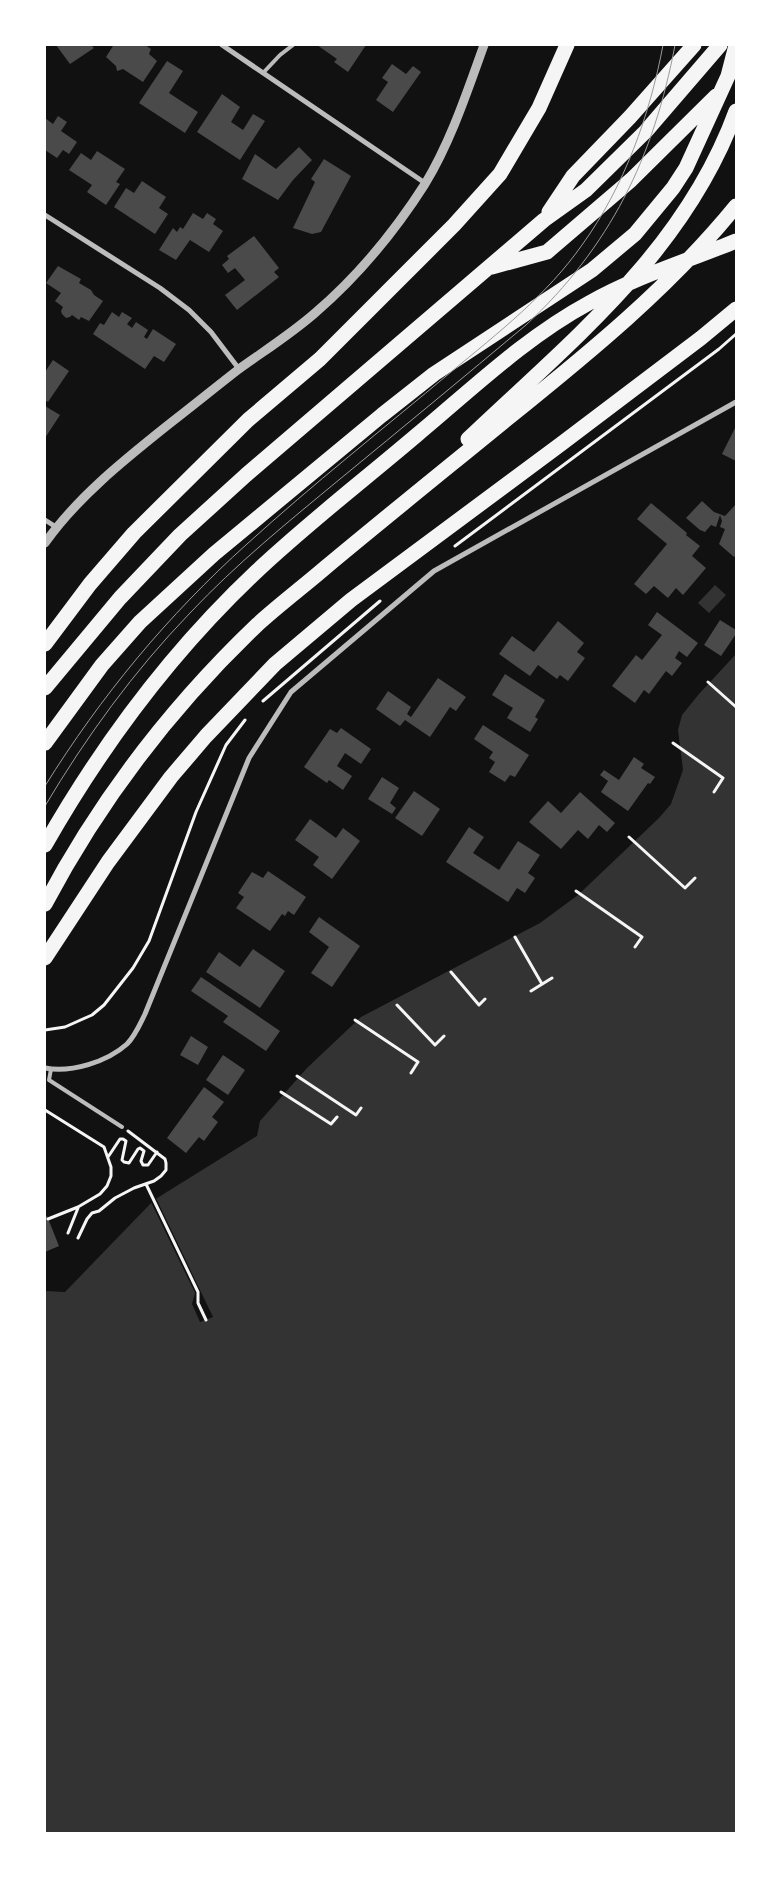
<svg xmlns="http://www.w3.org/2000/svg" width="781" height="1878" font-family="Jost,sans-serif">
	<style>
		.water { fill: #333 }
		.pier { fill: #111 }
		.building { fill: #4a4a4a }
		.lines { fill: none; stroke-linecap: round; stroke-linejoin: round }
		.path { stroke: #f5f5f5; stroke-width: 3 }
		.service { stroke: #bcbcbc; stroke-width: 4 }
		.minor { stroke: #bcbcbc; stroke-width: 5 }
		.tertiary { stroke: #bcbcbc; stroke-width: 9 }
		.motorway { stroke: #f5f5f5; stroke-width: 15 }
		.tram { stroke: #9a9a9a; stroke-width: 1 }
	</style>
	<rect width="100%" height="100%" fill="#111"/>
	<!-- water -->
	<path class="water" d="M715 585 726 595 709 613 698 603Z
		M736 654V1833H45V1291L65 1292 154 1200 257 1136 260 1121 307 1068 361 1017 540 923 578 895 659 818 671 804 683 770 678 730 682 715 699 694Z"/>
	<!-- pier -->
	<path class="pier" d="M155 1196 213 1317 200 1322 192 1304 195 1293 150 1200Z"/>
	<!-- building -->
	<path class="building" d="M56 45H91L94 48 70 64Z
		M110 45H145L151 49 149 54 157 61 143 82 123 69 117 71 116 66 106 57 113 46Z
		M317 45H366L348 72 334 62 337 59Z
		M167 61 183 71 169 93 198 112 185 133 139 103Z
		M392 64 406 74 413 66 421 72 393 112 376 100 388 82 382 78Z
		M222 94 240 107 231 122 243 130 253 114 265 121 240 160 197 132Z
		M58 116 67 122 61 131 77 142 69 154 63 150 57 158 45 150V118L53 124Z
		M299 147 312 160 293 180 278 200 242 179 255 154 276 169Z
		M97 151 125 169 116 182 120 184 106 205 87 192 92 185 69 170 81 153 91 160Z
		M324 159 351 176 321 232 312 234 293 228 315 182 311 179Z
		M142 181 166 197 159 208 168 214 155 234 114 207 126 188 134 193Z
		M193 213 203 219 207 213 216 219 213 224 223 231 209 252 190 240 176 260 159 250 173 228 177 232 180 227 183 229Z
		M254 236 279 268 274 272 279 277 237 310 225 295 245 280 235 268 228 273 222 265 229 259 227 256Z
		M58 266 81 279 79 283 91 290 94 295 103 301 89 321 81 317 79 320 72 315 70 317 66 318 62 314 61 311 63 307 55 301 61 293 46 283Z
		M112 312 119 317 122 312 132 318 127 324 132 328 136 322 148 330 144 337 147 339 153 329 176 344 164 362 154 356 145 369 93 334 100 323 104 325Z
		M53 360 69 371 48 402 45 400V372Z
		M45 406 60 415 45 438Z
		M736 426V461L722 454Z
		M702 501 714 512 725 516 736 504V555L734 557 719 544 725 529 720 527 722 521 720 515 716 527 711 525 705 532 700 530 686 518Z
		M651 503 687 533 686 535 700 546 692 556 706 568 683 595 676 588 668 598 654 586 646 594 634 584 667 544 637 519Z
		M657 612 698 643 687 657 679 651 675 658 682 663 672 676 666 671 649 694 644 690 635 703 612 686 636 655 642 660 662 635 648 625Z
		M720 620 736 630V634L721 656 704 645Z
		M558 621 584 643 577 652 585 658 568 681 560 675 557 679 538 665 530 676 499 654 512 636 534 652Z
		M505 674 545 700 535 717 538 719 530 732 507 718 513 708 492 695Z
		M438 678 466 697 456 711 450 707 430 737 405 720 400 726 376 709 388 691 411 707 407 714 411 717Z
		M483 725 529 755 515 777 510 775 505 782 489 772 495 762 489 758 493 752 474 739Z
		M341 728 371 749 361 764 345 753 337 766 352 776 343 790 329 780 327 783 304 767 330 729 337 733Z
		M634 757 644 764 641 768 655 777 650 784 648 783 628 811 601 792 608 781 600 775 604 770 619 780Z
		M382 777 399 788 390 803 396 808 392 814 368 799Z
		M414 791 440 809 422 836 395 818Z
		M580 792 615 823 607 832 599 825 588 839 578 830 561 849 529 822 548 801 561 813Z
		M310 819 336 838 343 828 360 841 332 879 313 865 319 857 295 840Z
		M469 827 484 837 473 853 499 870 518 841 540 855 528 873 535 878 525 893 517 888 508 902 446 862Z
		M268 871 306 897 294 915 288 911 285 916 282 914 270 931 236 908 244 897 238 893 252 872 263 878Z
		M319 917 360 946 332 987 311 973 329 947 309 932Z
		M253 949 285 971 260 1008 206 972 219 952 240 967Z
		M201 977 280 1031 266 1051 223 1022 228 1016 191 991Z
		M191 1036 208 1047 198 1065 180 1055Z
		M223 1055 245 1070 228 1095 206 1080Z
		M204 1087 224 1102 212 1117 218 1122 204 1141 199 1137 186 1153 167 1138Z
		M47 1216 59 1246 45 1252V1217Z"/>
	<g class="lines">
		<!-- path -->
		<path class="path" d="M455 546 719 349 736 334
			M708 682 736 707
			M263 701 380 601
			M673 743 723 778 714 792
			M629 837 685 888 695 878
			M576 891 642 937 635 947
			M515 937 542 984
			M451 972 479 1005 485 999
			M531 991 552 978
			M397 1005 435 1045 444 1036
			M355 1020 418 1062 411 1073
			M45 1030 65 1027 92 1015 104 1005 133 968 149 941 196 812 226 745 245 720
			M297 1076 356 1115 361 1108
			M281 1092 331 1124 337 1117
			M45 1110 104 1147 111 1167V1176L107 1186 100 1194 78 1207 48 1219
			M108 1157 120 1139H123L126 1141 122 1160 124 1162 129 1163 138 1149 140 1148 144 1151 141 1161 143 1165H148L157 1152
			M146 1184 198 1292V1303L206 1320
			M68 1233 78 1208
			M78 1238 87 1219 92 1213 99 1211 115 1198 134 1188 154 1181 161 1176 166 1170V1163L165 1159 128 1131"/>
		<!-- service -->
		<path class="service" d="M263 73 280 55 293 45
			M51 1069 49 1080 122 1127"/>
		<!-- minor -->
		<path class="minor" d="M222 45 425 183
			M45 215 160 288 189 310 211 332 239 369
			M45 520 56 527
			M45 1068C71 1073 107 1062 127 1044 135 1036 140 1024 145 1014L249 758 291 692 434 571 736 402"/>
		<!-- tertiary -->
		<path class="tertiary" d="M45 543C79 495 128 457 173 421 195 404 217 386 239 369 264 351 291 334 315 313 357 277 395 231 425 184 451 141 467 92 484 45"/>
		<!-- motorway -->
		<path class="motorway" d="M549 212 573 176 630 117 694 45
			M492 267 547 252 631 180 716 96
			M468 439C572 340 685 251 736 111
			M45 644 90 584 134 533 248 420 320 359 454 225 500 174 539 108 567 45
			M45 688 120 598 180 535 246 475 544 220 586 190 646 131 720 45
			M45 743 102 665 140 622 214 554 382 415 434 374 592 270 635 234 673 188 686 168 728 76 736 45
			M45 845C102 745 173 650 257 571 308 523 364 480 418 434 472 389 526 337 589 303 635 277 687 261 736 241
			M45 904C100 800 173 705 258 624 280 604 304 586 326 567 386 517 447 468 507 419 589 353 670 287 736 206
			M45 958 108 862 171 777 206 736 275 664 351 600 561 444 701 338 736 309"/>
		<!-- tram -->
		<path class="tram" d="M45 786C101 696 168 615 247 544 313 484 383 429 451 372 498 333 547 295 582 245 624 187 650 115 663 45
			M45 806C86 737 134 671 190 613 236 564 288 522 340 479 402 428 464 377 526 325 610 247 654 157 675 45"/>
	</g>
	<!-- border -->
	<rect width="781" height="1878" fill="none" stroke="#ffffff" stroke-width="92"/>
</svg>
